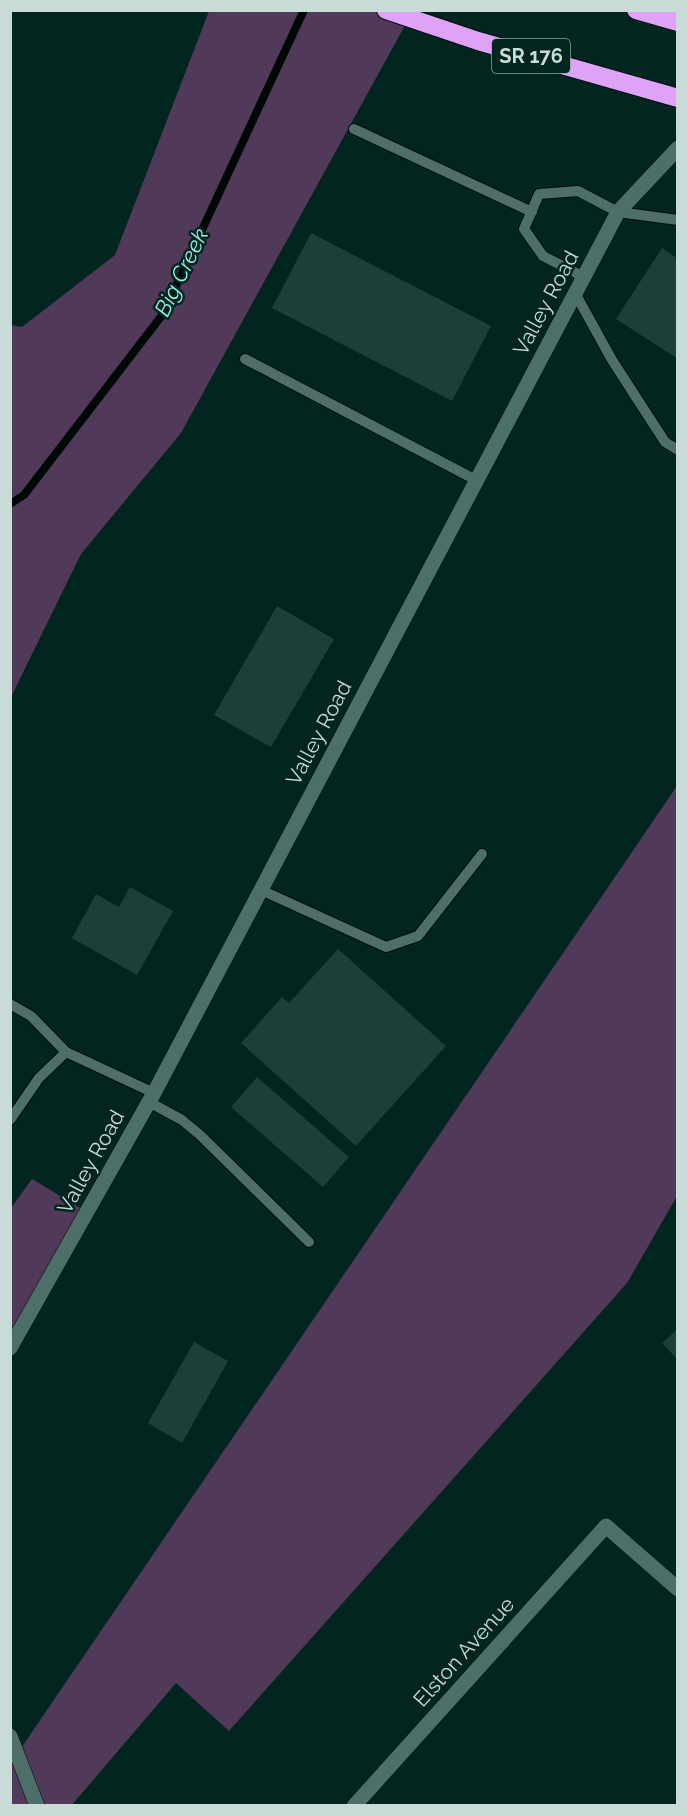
<svg xmlns="http://www.w3.org/2000/svg" width="688" height="1816" font-family="Raleway,sans-serif">
	<style>
		.forest { fill: #503959 }
		.lines { fill: none; stroke-linecap: round; stroke-linejoin: round }
		.stream { stroke: #000806; stroke-width: 8 }
		.building { fill: #1e3f39 }
		.service-casing { stroke: #000d0a; stroke-width: 12 }
		.minor-casing { stroke: #000d0a; stroke-width: 16 }
		.tertiary-casing { stroke: #000d0a; stroke-width: 16 }
		.motorway-casing { stroke: #000d0a; stroke-width: 20 }
		.service { stroke: #4e6f69; stroke-width: 10 }
		.minor { stroke: #4e6f69; stroke-width: 15 }
		.tertiary { stroke: #4e6f69; stroke-width: 15 }
		.motorway { stroke: #dea3f6; stroke-width: 18 }
		.labels { text-anchor: middle; stroke-width: 5; stroke-linejoin: round; paint-order: stroke }
		.shield { fill: #032520; stroke: #8ea4a0; stroke-width: 1.5 }
		.shield-label { font-size: 20px; font-weight: bold; fill: #c9dbd7 }
		.street-label { font-size: 21px; fill: #c9dbd7; stroke: #032520 }
		.water-label { font-size: 22px; font-style: italic; fill: #98f0e0; stroke: #032520 }
	</style>
	<rect width="100%" height="100%" fill="#032520"/>
	<!-- forest -->
	<path class="forest" d="M386 10 409 18 181 433 81 554 11 697V325L22 327 115 255 209 11Z
		M677 786V1196L627 1283 229 1731 176 1683 71 1806 11 1805 10 1736 17 1754Z
		M32 1179 87 1212 11 1348V1208Z"/>
	<g class="lines">
		<!-- stream -->
		<path class="stream" d="M10 504 24 495 163 314 304 10"/>
	</g>
	<!-- building -->
	<path class="building" d="M311 233 491 326 452 401 272 308Z
		M662 248 678 259V359L616 319Z
		M277 606 334 639 271 747 214 715Z
		M130 887 173 911 137 975 72 938 96 894 119 907Z
		M338 949 446 1046 356 1146 241 1043 282 997 289 1003Z
		M257 1077 349 1157 323 1187 231 1107Z
		M678 1329V1360L662 1343Z
		M194 1342 228 1361 182 1443 148 1423Z"/>
	<g class="lines">
		<defs>
			<path id="service" d="M354 129 532 212
				M584 277 543 256 524 229 539 194 578 191 618 212 678 220
				M575 293 612 360 665 442 678 450
				M245 359 476 480
				M261 890 386 947 418 936 482 854
				M10 1004 31 1016 66 1052 154 1093
				M149 1102 182 1120 200 1135 309 1242
				M10 1120 39 1078 66 1052"/>
			<path id="minor" d="M354 1806 606 1526 678 1589"/>
			<path id="tertiary" d="M10 1348 154 1093 618 212 678 148
				M10 1736 37 1806"/>
			<path id="motorway" d="M386 10 478 41 678 98
				M636 10 678 22"/>
		</defs>
		<!-- service casing -->
		<use href="#service" class="service-casing"/>
		<!-- minor casing -->
		<use href="#minor" class="minor-casing"/>
		<!-- tertiary casing -->
		<use href="#tertiary" class="tertiary-casing"/>
		<!-- motorway casing -->
		<use href="#motorway" class="motorway-casing"/>
		<!-- service -->
		<use href="#service" class="service"/>
		<!-- minor -->
		<use href="#minor" class="minor"/>
		<!-- tertiary -->
		<use href="#tertiary" class="tertiary"/>
		<!-- motorway -->
		<use href="#motorway" class="motorway"/>
	</g>
	<g class="labels">
		<!-- shield labels -->
		<rect class="shield" x="492" y="39" width="78" height="34" rx="4.5"/>
		<g class="shield-label">
			<text x="531" y="63">SR 176</text>
		</g>
		<!-- street labels -->
		<g class="street-label">
			<text transform="translate(546 303) rotate(-62)" y="7">Valley Road</text>
			<text transform="translate(319 733) rotate(-62)" y="7">Valley Road</text>
			<text transform="translate(91 1162) rotate(-61)" y="7">Valley Road</text>
			<text transform="translate(464 1652) rotate(-48)" y="7">Elston Avenue</text>
		</g>
		<!-- water labels -->
		<g class="water-label">
			<text transform="translate(181 272) rotate(-64)" y="8">Big Creek</text>
		</g>
	</g>
	<!-- border -->
	<rect width="688" height="1816" fill="none" stroke="#c9dbd7" stroke-width="24"/>
</svg>
